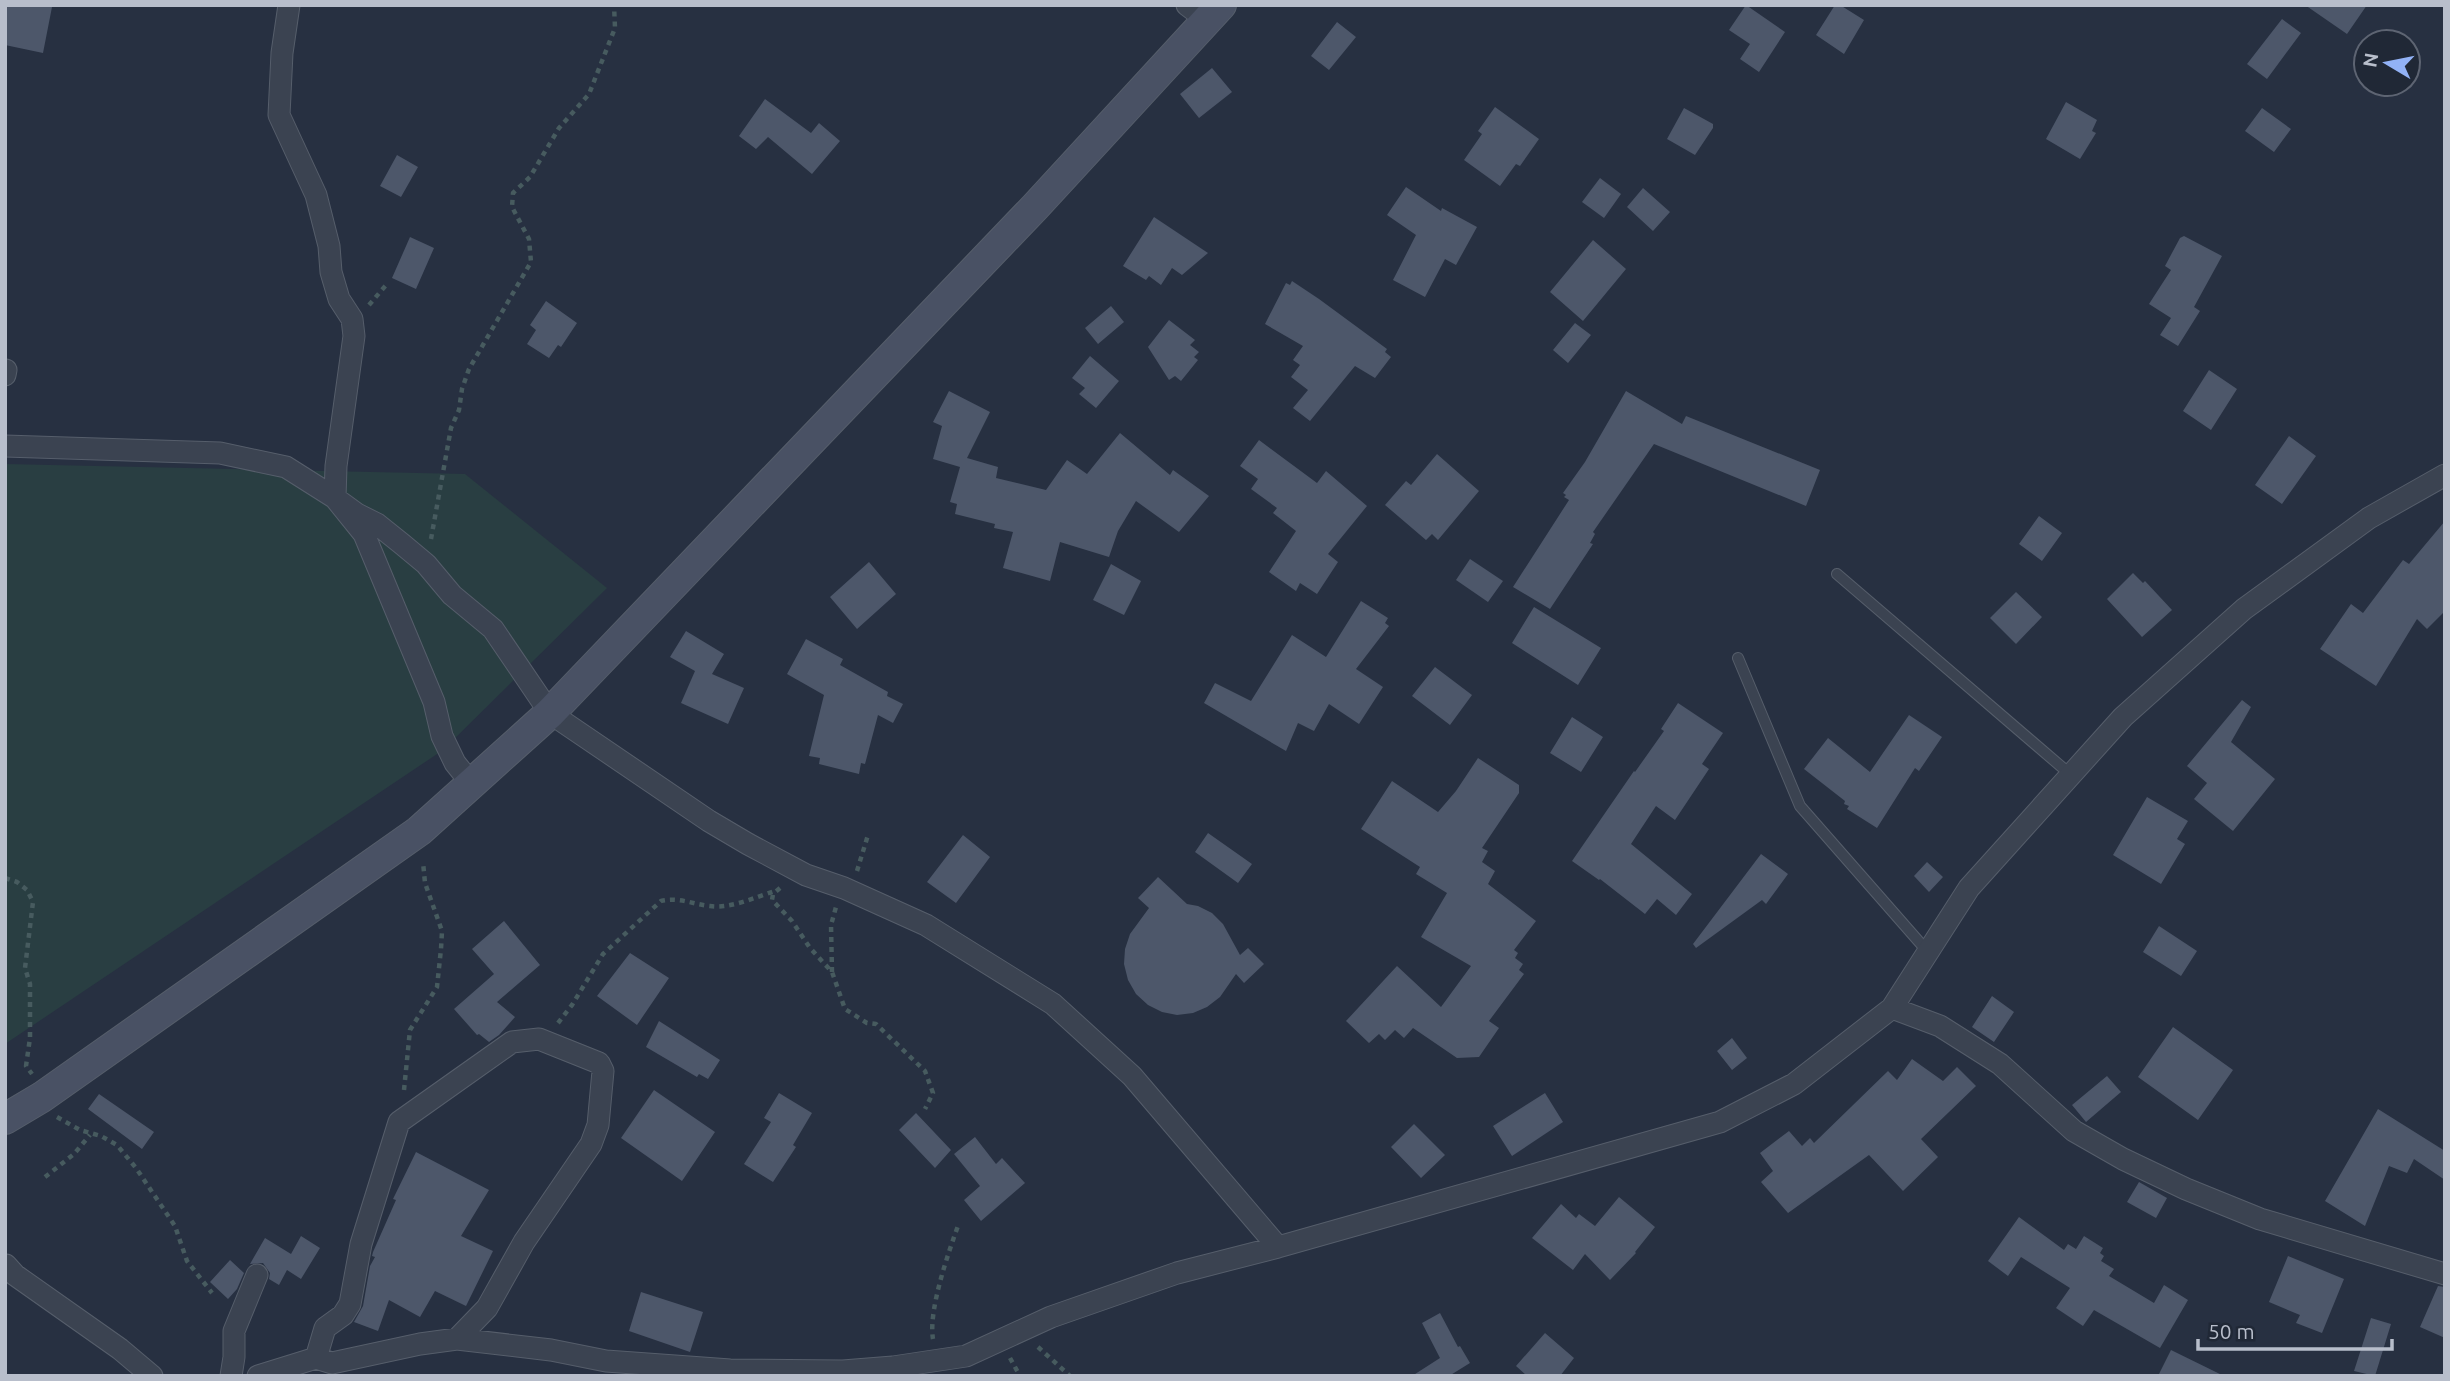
<svg xmlns="http://www.w3.org/2000/svg" width="2450" height="1381" font-family="Ubuntu,sans-serif">
	<style>
		.green { fill: #293e42 }
		.building { fill: #4d576a }
		.lines { fill: none; stroke-linecap: round; stroke-linejoin: round }
		.lane-casing { stroke: #565e6b; stroke-width: 12 }
		.street-casing { stroke: #565e6b; stroke-width: 23 }
		.secondary-casing { stroke: #565e6b; stroke-width: 32 }
		.path { stroke: #475b5f; stroke-width: 4.5; stroke-dasharray: 5 5; stroke-linecap: butt }
		.lane { stroke: #3b4351; stroke-width: 10 }
		.street { stroke: #3b4351; stroke-width: 21 }
		.secondary { stroke: #495164; stroke-width: 30 }
	</style>
	<rect width="100%" height="100%" fill="#273041"/>
	<!-- green -->
	<path class="green" d="M5 464 465 474 607 588 443 750 5 1044Z"/>
	<!-- building -->
	<path class="building" d="M5 5 52 7 43 53 5 45Z
		M1746 5 1785 32 1759 72 1740 59 1750 44 1729 30Z
		M1835 5H1840L1864 20 1844 54 1816 35Z
		M2305 5H2367L2347 34Z
		M2282 19 2301 33 2267 79 2247 64Z
		M1337 22 1356 37 1329 70 1311 56Z
		M1212 68 1232 92 1199 118 1180 94Z
		M765 99 811 133 819 123 840 141 812 174 768 137 756 149 739 136Z
		M2066 102 2097 120 2092 131 2096 133 2080 159 2046 139Z
		M1495 107 1539 139 1520 166 1516 164 1500 186 1464 160 1482 134 1478 131Z
		M1684 108 1713 124V128L1695 155 1667 139Z
		M2262 108 2291 129 2274 152 2245 131Z
		M397 155 418 167 401 197 380 186Z
		M1600 178 1621 194 1604 218 1582 202Z
		M1406 187 1441 211 1442 208 1477 227 1456 265 1445 259 1425 297 1393 280 1416 235 1387 215Z
		M1643 188 1670 212 1653 231 1627 207Z
		M1154 217 1208 253 1182 275 1172 268 1161 285 1149 276 1146 280 1123 266Z
		M2184 236 2222 256 2194 307 2200 311 2178 346 2160 335 2171 318 2149 304 2171 270 2165 266 2180 238Z
		M410 237 434 248 416 289 392 278Z
		M1593 240 1626 269 1583 321 1550 292Z
		M1292 281 1319 299 1387 349 1385 352 1391 357 1375 378 1355 366 1310 421 1293 408 1308 390 1291 377 1300 365 1293 360 1303 346 1265 324 1286 283 1290 285Z
		M546 301 577 323 561 347 558 345 549 358 527 344 536 330 530 325Z
		M1111 306 1124 322 1098 344 1085 328Z
		M1169 320 1195 340 1190 345 1199 352 1194 357 1198 360 1181 381 1175 376 1169 380 1148 347Z
		M1575 323 1591 335 1568 363 1553 350Z
		M1090 356 1119 381 1096 408 1079 394 1085 388 1072 378Z
		M2209 370 2237 389 2211 430 2183 411Z
		M949 391 990 412 967 458 998 467 996 478 1046 490 1067 460 1087 474 1120 433 1170 475 1173 470 1209 496 1179 532 1136 501 1118 531 1109 557 1060 542 1050 581 1003 568 1013 532 994 528 995 524 955 514 957 504 950 502 960 467 933 459 942 426 933 422Z
		M1626 391 1682 424 1686 416 1820 470 1806 506 1654 444 1593 532 1595 534 1590 543 1593 544 1550 609 1513 587 1569 500 1564 497 1566 495 1563 493 1585 462Z
		M2289 436 2316 456 2282 504 2255 485Z
		M1259 440 1317 483 1326 471 1367 506 1328 554 1338 562 1317 594 1300 583 1296 591 1269 572 1296 531 1273 513 1277 508 1251 489 1258 479 1240 466Z
		M1437 454 1479 491 1438 540 1432 534 1426 540 1385 505 1406 481 1411 485Z
		M2039 516 2062 533 2042 561 2019 544Z
		M2445 521V611L2427 629 2417 619 2376 686 2320 649 2351 604 2363 613 2403 560 2409 564Z
		M1470 559 1503 581 1488 602 1456 580Z
		M869 562 896 594 857 629 830 597Z
		M1111 564 1141 581 1124 615 1093 600Z
		M2133 573 2143 583 2145 581 2172 610 2142 637 2107 599Z
		M2016 592 2042 617 2016 644 1990 618Z
		M1361 601 1388 618 1385 623 1389 626 1356 669 1383 687 1359 724 1329 704 1314 731 1298 723 1286 751 1204 703 1215 683 1251 701 1292 635 1326 657Z
		M1534 607 1601 648 1578 685 1512 643Z
		M686 631 724 654 712 674 744 688 728 724 681 703 695 671 670 657Z
		M806 639 843 659 840 665 888 692 887 696 903 704 893 723 878 715 865 764 861 763 859 774 819 764 820 758 809 756 824 695 787 674Z
		M1435 667 1472 695 1450 725 1412 696Z
		M2242 700 2251 707 2231 742 2275 779 2233 831 2194 799 2207 783 2187 766Z
		M1678 703 1723 733 1702 764 1709 769 1675 820 1656 806 1631 844 1692 894 1676 915 1657 899 1645 914 1600 879 1599 880 1572 861 1634 771 1635 772 1664 731 1661 729Z
		M1909 715 1942 737 1919 771 1915 768 1877 828 1847 809 1849 806 1844 804 1845 801 1804 769 1828 738 1870 772Z
		M1572 717 1603 737 1581 772 1550 753Z
		M1478 758 1519 785V793L1482 848 1488 851 1482 862 1495 871 1488 884 1536 921 1514 950 1518 953 1515 958 1523 964 1519 970 1524 974 1489 1021 1499 1028 1479 1057 1457 1058 1413 1028 1404 1038 1395 1030 1385 1040 1379 1034 1369 1043 1346 1021 1397 966 1441 1007 1471 966 1421 937 1447 893 1416 874 1420 867 1361 829 1392 781 1438 812 1456 791Z
		M2147 797 2188 821 2177 839 2185 844 2161 884 2113 855Z
		M1208 833 1252 864 1238 883 1195 852Z
		M963 835 990 857 956 903 927 882Z
		M1761 854 1788 874 1766 904 1762 900 1696 948 1693 944Z
		M1927 862 1943 877 1929 892 1914 876Z
		M1158 877 1187 904 1198 906 1212 913 1223 924 1240 955 1248 948 1264 964 1244 983 1236 974 1220 997 1207 1007 1193 1013 1177 1015 1162 1012 1148 1005 1136 994 1128 980 1124 964 1125 949 1130 934 1149 908 1138 898Z
		M504 921 540 965 497 1002 515 1017 499 1035 489 1042 479 1034 477 1035 454 1009 494 974 472 949Z
		M2159 926 2197 951 2181 976 2143 952Z
		M630 953 669 978 637 1025 597 996Z
		M1992 996 2014 1012 1994 1042 1972 1027Z
		M659 1021 720 1060 708 1079 699 1074 697 1077 646 1047Z
		M2173 1027 2233 1070 2198 1120 2138 1077Z
		M1732 1038 1747 1058 1732 1070 1717 1051Z
		M1912 1059 1943 1081 1957 1067 1976 1086 1921 1139 1938 1157 1903 1191 1869 1155 1788 1213 1761 1182 1773 1171 1760 1153 1789 1131 1802 1146 1810 1138 1814 1143 1888 1071 1897 1080Z
		M2107 1076 2121 1092 2086 1122 2072 1105Z
		M654 1090 715 1132 682 1181 621 1138Z
		M779 1093 812 1113 793 1145 796 1147 773 1182 744 1164 771 1122 764 1118Z
		M1545 1093 1563 1122 1512 1156 1493 1126Z
		M99 1094 154 1132 142 1149 88 1109Z
		M2378 1109 2445 1151V1180L2414 1159 2407 1173 2389 1166 2365 1226 2325 1201Z
		M916 1113 951 1150 935 1168 899 1130Z
		M1414 1124 1445 1155 1421 1178 1391 1147Z
		M975 1137 996 1164 1002 1158 1025 1183 981 1221 964 1200 980 1186 954 1154Z
		M416 1152 489 1190 461 1236 493 1251 466 1306 435 1291 420 1317 389 1300 378 1331 354 1322 363 1306 370 1266 375 1257 372 1256 373 1252 396 1200 393 1199Z
		M2139 1182 2167 1198 2156 1218 2127 1202Z
		M1619 1197 1655 1227 1635 1252 1636 1253 1610 1280 1585 1254 1573 1270 1532 1238 1561 1204 1576 1218 1579 1214 1595 1226Z
		M2019 1217 2064 1250 2068 1244 2076 1249 2084 1236 2103 1248 2100 1253 2104 1256 2101 1261 2114 1269 2109 1276 2154 1303 2164 1285 2188 1300 2160 1348 2094 1310 2083 1326 2056 1308 2070 1288 2021 1257 2008 1276 1988 1261Z
		M301 1236 320 1248 301 1279 287 1270 279 1285 269 1279 270 1273 263 1263 250 1264 265 1238 291 1254Z
		M2288 1256 2344 1279 2322 1333 2296 1323 2300 1315 2269 1302Z
		M230 1260 244 1273 237 1289 228 1299 210 1282Z
		M2438 1286 2445 1287V1338L2420 1327Z
		M641 1292 703 1312 690 1352 629 1331Z
		M1440 1313 1458 1347 1460 1346 1470 1363 1449 1376H1412L1440 1358 1422 1323Z
		M2371 1318 2391 1324 2375 1376 2354 1371Z
		M1545 1333 1574 1358 1560 1376H1527L1516 1366Z
		M2171 1350 2224 1376H2158Z"/>
	<g class="lines">
		<defs>
			<path id="lane" d="M1837 574 2071 775
				M1738 658 1800 806 1928 952"/>
			<path id="street" d="M289 5 282 53 279 115 316 195 329 246 331 272 339 299 352 319 354 336 336 466 335 498 357 514 377 524 402 544 426 564 452 595 493 629 550 713 709 821 748 844 806 875 844 888 926 925 1053 1004 1132 1076 1278 1247
				M1187 5 1207 20
				M5 375 6 370
				M5 446 220 453 286 467 335 498 364 534 434 702 442 736 455 763 471 783
				M1892 1008 1940 1026 2000 1064 2074 1131 2123 1159 2186 1189 2260 1219 2445 1274
				M6 1265 15 1275 120 1349 152 1376
				M316 1358 325 1328 343 1315 350 1304 361 1244 399 1122 512 1042 539 1039 599 1063 603 1071 598 1125 591 1144 524 1242 487 1308 457 1339
				M231 1376 234 1357V1331L257 1275
				M258 1376 316 1358 332 1363 420 1344 457 1339 551 1350 606 1361 730 1370 843 1371 893 1367 966 1356 1051 1317 1177 1273 1278 1247 1720 1122 1794 1084 1892 1008 1969 888 2123 717 2244 609 2369 518 2445 475"/>
			<path id="secondary" d="M5 1119 42 1097 419 831 550 713 1035 207 1221 5"/>
		</defs>
		<!-- lane casing -->
		<use href="#lane" class="lane-casing"/>
		<!-- street casing -->
		<use href="#street" class="street-casing"/>
		<!-- secondary casing -->
		<use href="#secondary" class="secondary-casing"/>
		<!-- path -->
		<path class="path" d="M369 305 387 284
			M431 539 451 428 459 410 462 389 469 369 531 262 529 239 512 207 513 193 530 177 559 128 589 94 615 28 614 5
			M857 871 868 835
			M5 878 17 882 27 890 33 902 25 968 30 984V1038L26 1066 32 1074
			M780 888 773 894 772 900 792 921 810 948 832 972 845 1009 867 1023 876 1024 925 1071 933 1093 925 1109
			M832 972 831 925 836 907
			M558 1023 572 1005 603 954 661 901C679 897 692 904 710 906 730 909 756 897 775 891
			M404 1090 410 1030 437 987 441 949 442 931 425 883 423 862
			M57 1117 80 1130 101 1136 117 1145 136 1168 175 1226 187 1261 212 1293
			M45 1177 74 1154 90 1135
			M933 1339C928 1310 949 1251 959 1223
			M1038 1347 1070 1376
			M1010 1358 1020 1376"/>
		<!-- lane -->
		<use href="#lane" class="lane"/>
		<!-- street -->
		<use href="#street" class="street"/>
		<!-- secondary -->
		<use href="#secondary" class="secondary"/>
	</g>
	<!-- border -->
	<rect width="2450" height="1381" fill="none" stroke="#b8becb" stroke-width="14"/>
	<!-- north arrow -->
	<g transform="translate(2387 63) rotate(280)"><circle r="33" fill="#202836" stroke="#5d6472" stroke-width="2"/>
	<path d="M0-5L12 26L0 18L-12 26Z" fill="#92b2f6"/>
	<text y="-10" font-size="19" font-weight="bold" text-anchor="middle" fill="#b8becb">N</text>
	</g>
	<!-- scale -->
	<path d="M2198 1339v10h194v-10" fill="none" stroke="#b8becb" stroke-width="3.5"/>
	<text x="2208" y="1339" font-size="21" fill="#b8becb" stroke="#202836" stroke-width="5" paint-order="stroke">50 m</text>
</svg>
